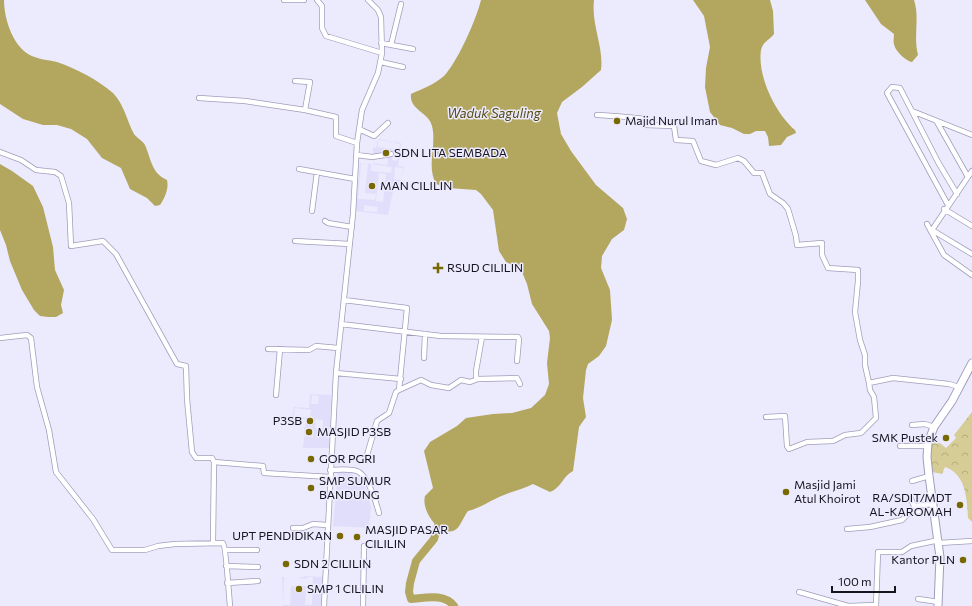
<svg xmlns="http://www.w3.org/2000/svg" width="972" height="606" font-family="Commissioner,sans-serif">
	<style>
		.built { fill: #e1defc; fill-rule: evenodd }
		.forest { fill: url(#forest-crowns) }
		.water { fill: #b3a65f }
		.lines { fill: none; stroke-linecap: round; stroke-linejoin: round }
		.river { stroke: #b3a65f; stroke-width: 8 }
		.minor-casing { stroke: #a09dba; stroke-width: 6 }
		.secondary-casing { stroke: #a09dba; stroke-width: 9 }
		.minor { stroke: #fff; stroke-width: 4.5 }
		.secondary { stroke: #fff; stroke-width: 7 }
		.poi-dot { fill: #786800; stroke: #eceafd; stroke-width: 1.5 }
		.labels { text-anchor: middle; stroke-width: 3; stroke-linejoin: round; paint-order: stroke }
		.poi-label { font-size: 12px; fill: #16141f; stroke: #eceafd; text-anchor: start }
		.water-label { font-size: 13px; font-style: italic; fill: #544b14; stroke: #eceafd }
	</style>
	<defs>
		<pattern id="forest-crowns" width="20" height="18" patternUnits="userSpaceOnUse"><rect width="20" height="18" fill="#d6cc95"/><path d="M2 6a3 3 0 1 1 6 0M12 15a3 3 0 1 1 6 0" fill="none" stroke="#b7ae80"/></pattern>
	</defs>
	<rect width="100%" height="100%" fill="#eceafd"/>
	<!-- built -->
	<path class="built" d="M378 139 401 143 398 166 404 167 402 179V182H395L388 215 355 211 360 163 373 164V147L376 148ZM378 140 394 142 393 149 378 147ZM394 143 400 144 397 161 392 160ZM374 157 388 159 387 165 373 163ZM361 163 368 164 365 193 376 194 375 200 358 199ZM371 164 392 167 391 173 371 171ZM395 167 403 168 402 180 394 179ZM379 173 386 174 383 202 376 201ZM364 205 378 207 377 212 364 211Z
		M310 394 331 395 329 448H303L306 419 292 418 294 407 309 408ZM312 395 319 396 318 404H311ZM295 408 311 410 310 418 294 416ZM316 419 323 420V428H315ZM304 428H313V437L304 436Z
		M338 472H352L353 475 359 478 365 487 371 507 369 528 333 526Z
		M307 576 323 577 321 606H283L282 577 298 578ZM284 577 307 579V577H313L312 605H305L306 586H291L290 605H283Z"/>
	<!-- forest -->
	<path class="forest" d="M972 412V522L968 518C967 499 966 474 945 467L942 474 932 472 930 444 933 440H936L946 448 956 438 954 435Z"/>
	<!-- water -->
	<path class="water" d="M0 0H4C4 18 12 44 28 54 36 59 48 60 57 62 77 69 98 80 113 93 124 104 127 121 134 134 137 138 142 140 145 145 151 158 151 173 167 180 169 188 165 198 160 205L155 206 147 198 130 189 121 168 102 158 87 139 71 129 57 125H43L23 119 0 104Z
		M481 0H594C591 25 604 46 601 70L582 87 562 102 557 113 561 134 571 151 596 185 623 208 627 219 624 230 612 239 602 256 601 268 610 290 612 320 606 346 599 356 588 364 586 370 583 398 586 417 579 427 573 471C563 476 561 488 550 492L533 484C525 488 517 490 509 493 494 498 483 507 468 511 463 517 460 529 453 531 438 535 421 510 425 496L433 488 424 451 430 442 457 426 466 418 493 414 512 413 531 408 545 395 549 384 547 363 550 338 549 331 532 304 527 284 522 272 519 268 506 262 499 251 493 210 481 194 476 190 448 188 436 184C426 165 437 146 432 126 429 112 409 110 411 94 422 89 435 84 444 76 458 61 476 20 481 0Z
		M693 0H770L773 11 774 34C770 40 763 41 761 50 757 76 776 114 795 130L796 133 787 137 781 145 769 146 768 137 765 131H756L750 134H744L732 128 720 125 710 112 705 87 706 68 710 47 704 16Z
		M865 0H914C920 18 913 36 918 55L912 62C906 61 895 51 894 44 893 42 894 37 894 34L881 24Z
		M0 164 12 171 33 186 43 207 53 247 55 270 64 290 61 305 63 313 56 317H48L40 316 34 310 22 290 10 261 6 245 0 230Z"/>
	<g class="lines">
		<!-- river -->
		<path class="river" d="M441 515 434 539 416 561 410 583 409 592 411 599C425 598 444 593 454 606"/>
		<defs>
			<path id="minor" d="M284 0H304
				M317 0 322 6V28L326 36 382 53
				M381 43 413 49
				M391 45 401 4
				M381 62 403 67
				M295 81 310 82 305 110 336 117V136L357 143
				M199 98 245 101 305 110
				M912 111 972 135
				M597 115C603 115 642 118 644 119L645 125 674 126 676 140 693 141 701 161 716 165 738 158 744 161 754 173H762L770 194 783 203 788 209 796 236 797 245 822 243V255L828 268 858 270V281L855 312 860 340 865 355V365L869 383 893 378 949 384 959 387
				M937 122 968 177
				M359 129 374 136 388 123
				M0 152 21 160 36 170 55 172 61 176 69 203 71 246 103 241 116 254 177 364 186 366 187 399 192 452 196 458H212L214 462 213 542
				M357 155 372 157 391 154
				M299 169 355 179
				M972 171 932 230 972 254
				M948 205 887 93 892 87 900 88 938 162 957 194
				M944 209 972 226
				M312 211 317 172
				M325 221 328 223 352 227
				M927 224 944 255 972 275
				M295 241 350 244
				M344 300 407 308 399 390 396 392 389 413 377 421 367 455
				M341 324 441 336 518 337 519 339 517 361
				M0 338 27 335 31 338 37 387 49 430 56 472 93 519 112 550H145L158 546 175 544 223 543C226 546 229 596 230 606
				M268 349 309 350 316 346 338 348
				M424 358 425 334
				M336 373 401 379
				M476 379V371L482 337
				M399 390 421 380 431 385 449 388 461 380 470 382 478 379 517 378 520 384
				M276 395 280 349
				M766 417 785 416 787 446 789 449 807 442 833 441 845 435 861 433 876 418 874 397 870 390 869 383
				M912 425 925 424 934 427
				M900 446H928
				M214 462 263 466 264 473 330 477
				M330 470C339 470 352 468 359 472 369 479 376 502 379 513
				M912 481 929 476
				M911 499 914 506 932 504
				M293 528H303L313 524 327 525
				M847 529 870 527 902 520 910 512 933 510
				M939 543 972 541
				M226 550H257
				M226 566 258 567
				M227 583 258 581
				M799 592 848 606 876 605
				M918 599 939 602
				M324 606 336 373 353 214 357 143 362 110 378 73 382 53 381 17 378 10 368 0
				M363 606 364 546
				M876 606 878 552H902L911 546 939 540"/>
			<path id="secondary" d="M938 606 940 557 929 476 927 457 928 443 934 427 952 401 972 363"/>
		</defs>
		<!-- minor casing -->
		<use href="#minor" class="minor-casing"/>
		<!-- secondary casing -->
		<use href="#secondary" class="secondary-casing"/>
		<!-- minor -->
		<use href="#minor" class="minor"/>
		<!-- secondary -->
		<use href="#secondary" class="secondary"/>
	</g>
	<!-- markers -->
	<g class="poi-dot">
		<circle cx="617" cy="121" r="4"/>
		<circle cx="386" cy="153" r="4"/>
		<circle cx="372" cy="186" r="4"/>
		<path d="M436 262h4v4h4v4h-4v4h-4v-4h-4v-4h4z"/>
		<circle cx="310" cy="421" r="4"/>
		<circle cx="309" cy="432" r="4"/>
		<circle cx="946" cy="438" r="4"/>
		<circle cx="311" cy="459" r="4"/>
		<circle cx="311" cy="488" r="4"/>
		<circle cx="786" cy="492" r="4"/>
		<circle cx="960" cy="505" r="4"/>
		<circle cx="340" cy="536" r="4"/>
		<circle cx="357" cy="537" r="4"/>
		<circle cx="963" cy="560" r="4"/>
		<circle cx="286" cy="564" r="4"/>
		<circle cx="299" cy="589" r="4"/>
	</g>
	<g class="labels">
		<!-- poi labels -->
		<g class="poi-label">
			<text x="625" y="125">Majid Nurul Iman</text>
			<text x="394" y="157">SDN LITA SEMBADA</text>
			<text x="380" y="190">MAN CILILIN</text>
			<text x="447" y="272">RSUD CILILIN</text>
			<text x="302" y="425" text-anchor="end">P3SB</text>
			<text x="317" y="436">MASJID P3SB</text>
			<text x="938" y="442" text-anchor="end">SMK Pustek</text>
			<text x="319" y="463">GOR PGRI</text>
			<text x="319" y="485">SMP SUMUR<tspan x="319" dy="14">BANDUNG</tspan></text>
			<text x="794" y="489">Masjid Jami<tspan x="794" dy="14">Atul Khoirot</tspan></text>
			<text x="952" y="502" text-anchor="end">RA/SDIT/MDT<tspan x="952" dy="14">AL-KAROMAH</tspan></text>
			<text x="365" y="534">MASJID PASAR<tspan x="365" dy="14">CILILIN</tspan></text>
			<text x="332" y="540" text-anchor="end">UPT PENDIDIKAN</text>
			<text x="955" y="564" text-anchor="end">Kantor PLN</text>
			<text x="294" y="568">SDN 2 CILILIN</text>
			<text x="307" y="593">SMP 1 CILILIN</text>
		</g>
		<!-- water labels -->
		<g class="water-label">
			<text x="494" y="118">Waduk Saguling</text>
		</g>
	</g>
	<!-- scale -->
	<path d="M832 586v6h63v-6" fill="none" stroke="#16141f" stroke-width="2"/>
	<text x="838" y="586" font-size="12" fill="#16141f" stroke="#eceafd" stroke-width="3" paint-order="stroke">100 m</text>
</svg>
